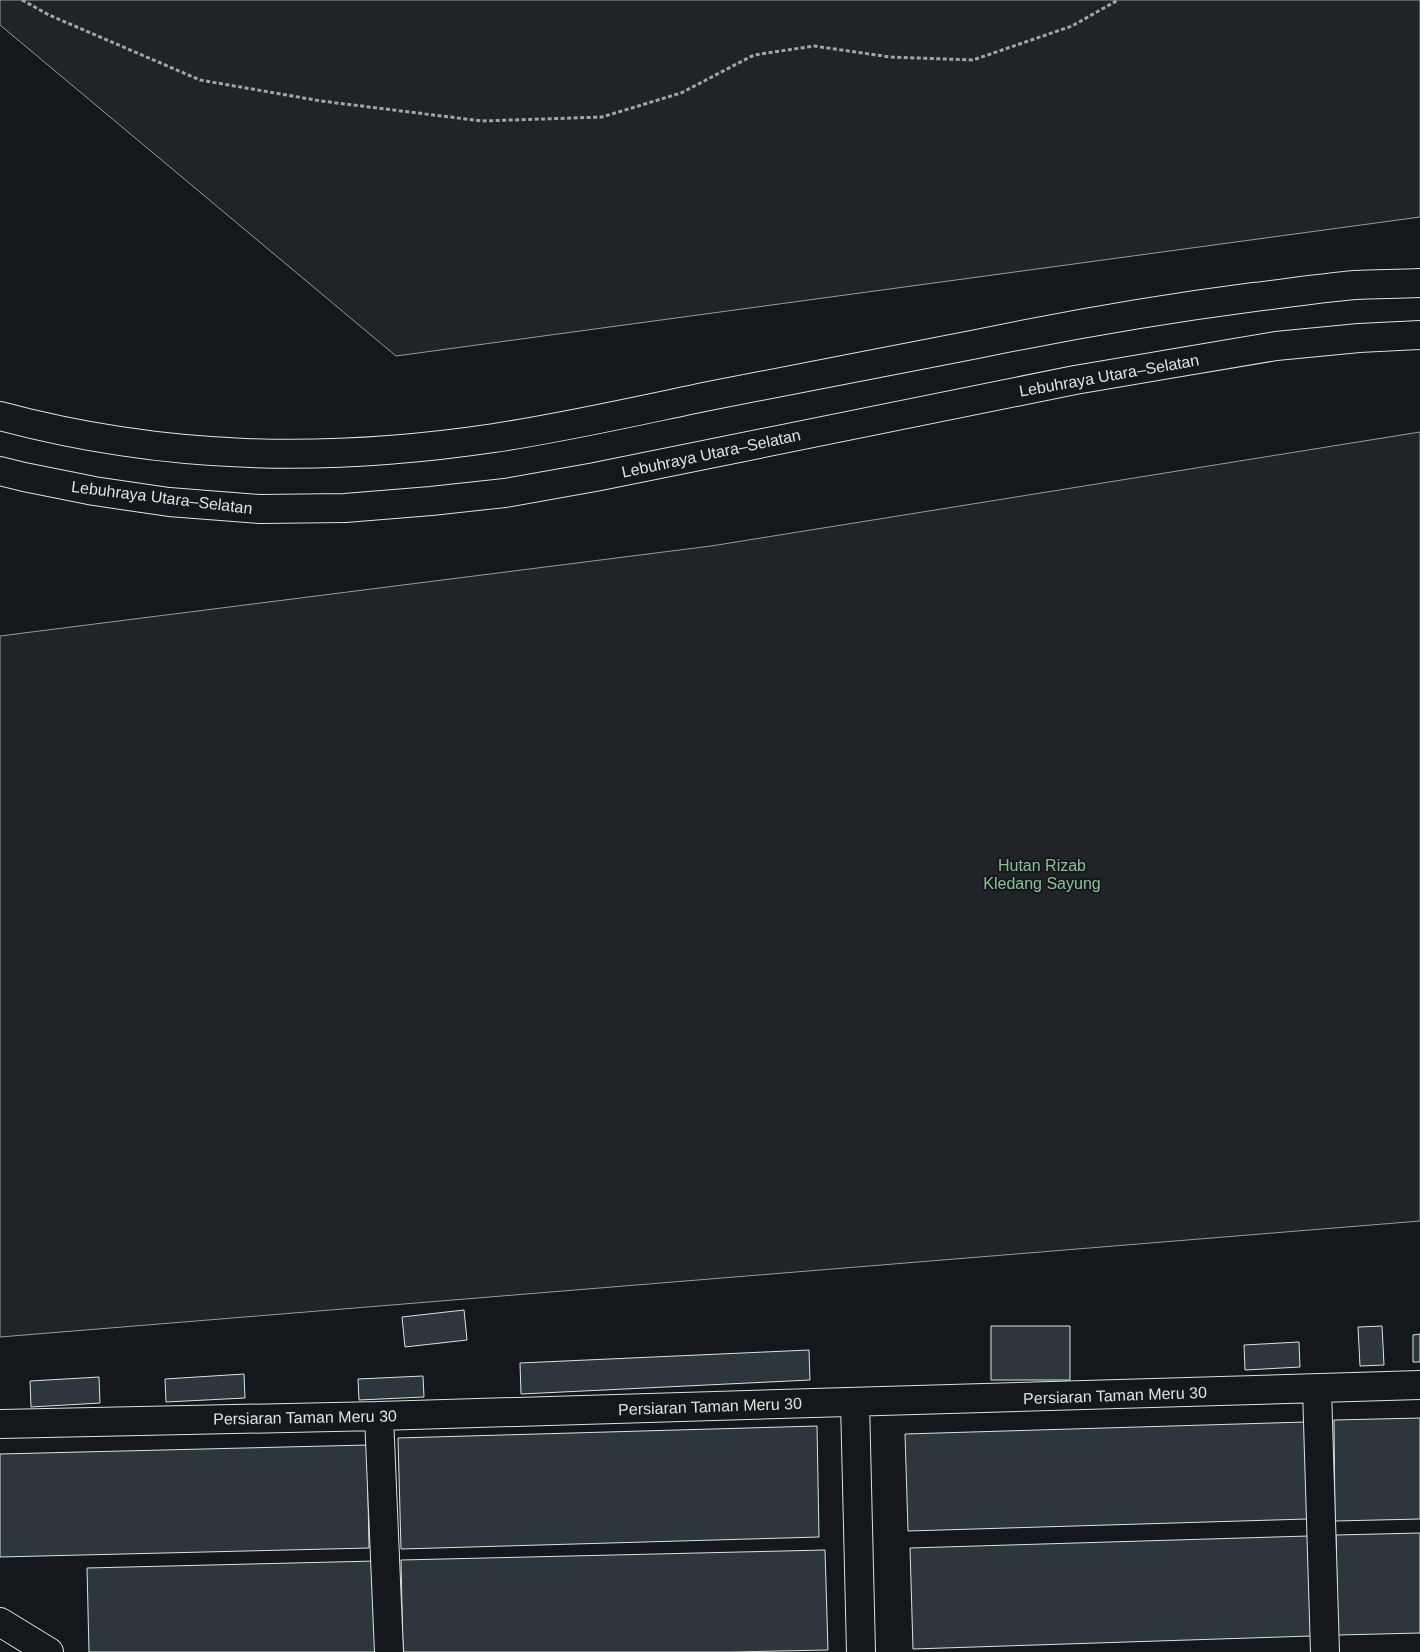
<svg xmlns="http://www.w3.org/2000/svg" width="1420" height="1652" font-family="Arial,sans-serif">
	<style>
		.green { fill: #202428; stroke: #939e99 }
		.building { fill: #2c363c; stroke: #d8e6dc }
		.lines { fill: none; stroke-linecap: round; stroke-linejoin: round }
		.minor-casing { stroke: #d8e6dc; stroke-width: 30 }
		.motorway-casing { stroke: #d8e6dc; stroke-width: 30 }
		.path { stroke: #9da8a2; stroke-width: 3; stroke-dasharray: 4 2.5; stroke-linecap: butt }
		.minor { stroke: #14181c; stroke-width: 28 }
		.motorway { stroke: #14181c; stroke-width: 28 }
		.labels { text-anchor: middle; stroke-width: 4; stroke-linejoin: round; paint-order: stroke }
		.street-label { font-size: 16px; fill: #d8e6dc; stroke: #14181c }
		.park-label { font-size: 16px; fill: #8ac095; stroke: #14181c }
	</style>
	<rect width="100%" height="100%" fill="#14181c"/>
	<!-- green -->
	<path class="green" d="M0 0H1420V217L396 356 0 25Z
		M1420 432V1221L0 1337V636L711 546Z"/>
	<!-- building -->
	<path class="building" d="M464 1310 467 1340 405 1347 402 1317Z
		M991 1326H1070V1380H991Z
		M1382 1326 1384 1365 1360 1366 1358 1327Z
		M1420 1334V1362H1413V1335Z
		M1299 1342 1300 1367 1245 1370 1244 1345Z
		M809 1350 810 1380 521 1394 520 1363Z
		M244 1374 245 1398 166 1402 165 1379Z
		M423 1376 424 1397 359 1400 358 1379Z
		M99 1377 100 1403 31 1407 30 1381Z
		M1420 1418V1519L1335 1521 1334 1420Z
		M1305 1422 1307 1519 908 1531 905 1434Z
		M817 1426 819 1537 401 1549 398 1438Z
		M367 1445 369 1548 0 1557V1454Z
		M1420 1533V1633L1338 1635 1336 1535Z
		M1308 1536 1311 1636 913 1649 910 1548Z
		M825 1550 828 1650 732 1652H403L401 1560Z
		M375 1561 377 1652H89L87 1568Z"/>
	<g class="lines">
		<defs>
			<path id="minor" d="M1317 1389 1325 1652
				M855 1402 861 1652
				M379 1416 389 1652
				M0 1424 379 1416 1420 1385
				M0 1622 49 1652"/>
			<path id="motorway" d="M0 416C164 460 326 463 494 438 568 427 641 410 714 395 802 378 889 361 977 344 1069 325 1161 309 1254 297 1288 293 1321 288 1355 285 1377 284 1398 284 1420 283
				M0 471 24 477 94 491 169 502 260 509 345 508 431 501 505 493 595 477 1075 380 1187 361 1276 346 1359 338 1420 335"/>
		</defs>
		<!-- minor casing -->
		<use href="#minor" class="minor-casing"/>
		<!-- motorway casing -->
		<use href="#motorway" class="motorway-casing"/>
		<!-- path -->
		<path class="path" d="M22 0 49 15 200 80 321 101 482 121 602 117 681 93 754 55 814 46 890 57 973 60 1072 26 1118 0"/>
		<!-- minor -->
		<use href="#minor" class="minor"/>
		<!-- motorway -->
		<use href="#motorway" class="motorway"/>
	</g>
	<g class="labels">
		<!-- street labels -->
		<g class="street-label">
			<text transform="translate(1109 375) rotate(-10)" y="6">Lebuhraya Utara–Selatan</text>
			<text transform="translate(711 453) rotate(-12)" y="6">Lebuhraya Utara–Selatan</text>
			<text transform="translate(162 497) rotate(7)" y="6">Lebuhraya Utara–Selatan</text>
			<text transform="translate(1115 1395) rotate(-2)" y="6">Persiaran Taman Meru 30</text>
			<text transform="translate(710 1406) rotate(-2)" y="6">Persiaran Taman Meru 30</text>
			<text transform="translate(305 1417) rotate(-1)" y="6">Persiaran Taman Meru 30</text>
		</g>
		<!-- park labels -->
		<g class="park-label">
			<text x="1042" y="871">Hutan Rizab<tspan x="1042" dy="18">Kledang Sayung</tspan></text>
		</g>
	</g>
</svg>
